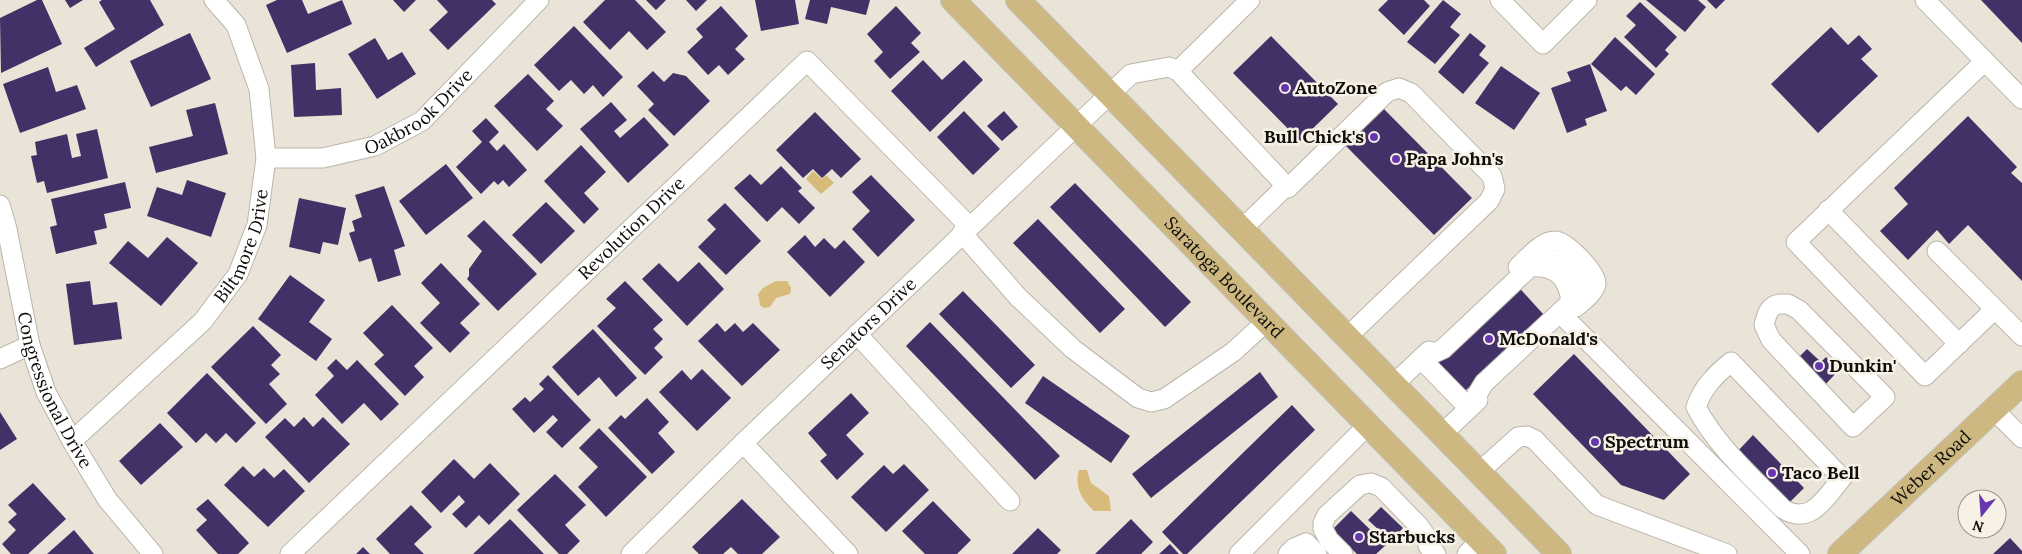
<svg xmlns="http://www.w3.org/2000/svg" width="2022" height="554" font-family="Lora,serif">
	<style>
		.water { fill: #d8ba7a }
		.building { fill: #423166 }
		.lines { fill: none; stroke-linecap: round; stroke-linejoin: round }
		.minor-casing { stroke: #bbb5aa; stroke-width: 21 }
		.major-casing { stroke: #c5c5c4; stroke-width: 26 }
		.minor { stroke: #fff; stroke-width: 19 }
		.major { stroke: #ceb881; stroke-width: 24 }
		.poi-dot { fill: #6636ae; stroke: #f7f1e6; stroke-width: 2 }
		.labels { text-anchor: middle; stroke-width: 5; stroke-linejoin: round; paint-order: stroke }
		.poi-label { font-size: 18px; font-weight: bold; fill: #0f0d09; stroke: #f7f1e6; text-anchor: start }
		.street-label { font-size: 18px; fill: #0f0d09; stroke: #f7f1e6 }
	</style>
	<rect width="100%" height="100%" fill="#eae4d8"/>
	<!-- water -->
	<path class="water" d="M813 171 822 179 826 175 834 183 821 194 806 179Z
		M776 281H787L791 288 790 294 776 298 770 307 764 308 760 305 758 294 763 288Z
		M1079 470H1087L1091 483 1109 496 1111 511H1094C1082 500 1074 487 1079 470Z"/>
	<!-- building -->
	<path class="building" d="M37 0H42L62 44 1 73 0 18Z
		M65 0H83L70 8Z
		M102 0H150L164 25 96 67 84 48 115 29 99 2Z
		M277 0H302L308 14 342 0 352 24 287 53 266 5Z
		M393 0H416L404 12Z
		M437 0H492L496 4 448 50 429 30 448 12Z
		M605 0H635L666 32 647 50 629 31 610 50 583 22Z
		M646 0H666L656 10Z
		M686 0H707L696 11Z
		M755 0H795L799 24 761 31Z
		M810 0H870L866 15 831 7 827 24 805 19Z
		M1388 0H1424L1430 6 1404 35 1378 10Z
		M1443 0 1461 14 1450 27 1460 35 1435 64 1407 42Z
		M1646 0H1698L1706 7 1685 32Z
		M1707 0H1725L1716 9Z
		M1981 0H2022V43Z
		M1640 2 1677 37 1665 50 1669 54 1656 68 1624 37 1636 25 1626 16Z
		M721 6 748 36 735 49 745 59 728 75 719 65 708 75 687 52 703 37 696 29Z
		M896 6 921 33 911 43 920 52 890 79 874 61 883 52 867 34Z
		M574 26 623 77 603 97 593 85 584 94 571 80 559 91 534 65Z
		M1831 27 1848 45 1859 35 1872 49 1861 59 1878 76 1818 133 1771 84Z
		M190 33 211 79 151 107 130 61Z
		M1470 33 1486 46 1479 55 1489 63 1463 94 1438 72Z
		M1271 36 1338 104 1300 141 1233 73Z
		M1615 37 1655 74 1636 95 1626 86 1621 91 1591 64Z
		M375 38 388 60 402 52 416 74 377 99 348 54Z
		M923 60 942 80 964 60 983 80 930 132 891 91Z
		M315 63 316 90 341 88 342 115 294 117 291 65Z
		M1590 64 1607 111 1585 119 1587 125 1567 133 1551 88 1571 81 1567 72Z
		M1501 66 1540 93 1514 130 1475 103Z
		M48 67 56 92 77 85 86 109 20 133 3 84Z
		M653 71 664 82 673 73 686 76 710 101 674 136 648 110 654 104 637 86Z
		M528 74 554 101 546 109 563 126 537 151 494 106Z
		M611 102 627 120 614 131 620 138 644 117 669 145 628 183 580 129Z
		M215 103 228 154 156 173 149 147 193 136 186 110Z
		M1381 106 1472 198 1434 235 1344 144Z
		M964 111 1000 149 973 175 937 137Z
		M1004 111 1018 127 1002 141 987 126Z
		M815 112 861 159 841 178 832 169 822 178 813 169 803 178 776 150Z
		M1968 116 2017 167 2011 173 2022 183V281L1968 225 1949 244 1937 230 1908 260 1880 231 1908 204 1894 188Z
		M486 118 499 132 489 142 497 151 504 144 527 170 509 187 503 180 498 185 494 181 481 194 456 167 482 142 472 131Z
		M97 129 108 178 47 193 44 181 37 183 31 156 37 155 35 142 67 134 72 158 81 156 76 134Z
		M581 145 606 172 584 193 599 209 584 224 544 181Z
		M446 164 473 198 426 235 399 201Z
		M781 166 802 188 798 191 815 208 799 224 782 207 767 222 734 188 750 174 761 185Z
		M871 175 915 220 878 257 852 229 870 211 852 192Z
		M187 180 226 193 211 237 147 216 157 187 182 195Z
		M125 182 131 208 104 214 107 228 94 231 97 244 56 254 50 227 57 225 51 199Z
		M1075 183 1191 302 1165 327 1050 207Z
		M384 186 405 246 394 250 401 275 378 282 371 258 359 262 349 233 355 231 352 221 362 217 355 195Z
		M299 198 346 208 338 245 323 242 320 254 289 247Z
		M546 202 575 231 541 264 512 235Z
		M725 203 761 241 726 275 698 247 716 229 707 220Z
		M1038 219 1125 309 1100 333 1013 243Z
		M484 220 537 274 498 311 467 279 469 276V269L482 251 467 236Z
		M805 235 815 247 824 238 835 249 844 240 865 262 830 297 787 252Z
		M167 237 198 263 161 306 109 263 128 241 148 258Z
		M699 262 724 289 687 326 642 279 659 263 678 282Z
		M441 263 480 304 460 323 470 333 450 353 420 323 440 303 421 283Z
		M290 275 325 300 309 322 332 339 316 361 258 319Z
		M90 281 93 305 117 302 122 339 74 345 66 284Z
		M625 281 663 320 653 329 663 339 654 348 663 357 645 375 597 326 616 308 606 299Z
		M1515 283 1544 315 1462 394 1433 362Z
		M963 291 1035 365 1011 388 939 314Z
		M392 305 433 348 414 366 424 377 405 396 374 364 384 355 363 333Z
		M930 322 1060 456 1035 480 906 346Z
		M717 323 725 332 735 323 743 332 753 323 780 350 742 386 698 341Z
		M253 326 281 355 271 365 280 374 269 384 287 404 266 424 211 367Z
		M593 329 637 378 616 397 599 377 578 396 552 367Z
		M1807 349 1821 362 1826 357 1839 370 1823 387 1793 358 1798 354 1800 356Z
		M1574 354 1690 474 1664 500 1621 485 1533 394Z
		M336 359 347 370 357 360 399 404 381 421 364 403 342 424 315 395 334 376 327 368Z
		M702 369 731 398 697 431 659 392 682 370 691 380Z
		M1260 372 1278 397 1151 498 1132 474Z
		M207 373 256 423 236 443 226 433 216 443 206 433 196 443 167 413Z
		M548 375 591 420 562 448 546 432 558 420 553 415 534 433 512 409 525 397 530 402 544 389 539 384Z
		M1043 376 1130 436 1111 463 1025 403Z
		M851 393 869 413 846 435 864 454 837 480 820 461 827 455 808 433Z
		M647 398 669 422 658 433 675 452 652 474 608 428 621 415 625 419Z
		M1292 405 1315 430 1187 554H1183L1162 532Z
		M0 412 17 439 0 450Z
		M304 417 313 427 323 417 350 444 309 483 265 437 285 418 294 427Z
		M160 423 183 447 141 485 119 461Z
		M599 428 647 477 606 517 578 487 598 467 579 448Z
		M1753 435 1804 488 1786 506 1736 453Z
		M454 459 474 479 490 463 520 494 489 525 479 515 466 528 452 514 465 502 459 495 441 513 421 492Z
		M904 464 929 490 886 532 851 497 884 465 893 474Z
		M243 466 254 477 264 468 274 478 284 469 305 491 268 527 224 485Z
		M555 474 586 505 565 525 580 541 567 554H559L517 510Z
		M33 483 66 519 28 554H11L2 544 16 530 8 522 17 514 8 505Z
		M208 499 249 543 238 554H218L196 530 207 520 196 509Z
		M742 499 780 537 762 554H738L731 547 723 554H699L692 547Z
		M933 501 971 540 957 554H925L902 531Z
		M411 505 432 527 414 544 424 554H390L376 539Z
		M1381 507 1403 528 1391 541 1368 520Z
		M1351 511 1386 545 1376 554H1357L1332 530Z
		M510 519 544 554H473Z
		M1131 519 1153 542 1141 554H1095Z
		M1038 528 1061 550 1057 554H1012Z
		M74 530 94 554H47Z
		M2010 538 2022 551V554H1993Z
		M1170 544 1179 554H1159Z
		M363 547 370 554H356Z"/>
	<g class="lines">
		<defs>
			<g id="minor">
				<path d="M1500 0 1543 44 1587 0"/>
				<path d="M1925 0 2022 99"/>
				<path d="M1985 61 1796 242 1925 376 1995 309"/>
				<path d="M1178 71 1250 0"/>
				<path id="s1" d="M266 158H323L375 146 422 121 539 0"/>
				<path id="s2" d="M0 205 7 229 30 345 46 392 72 441 107 499 153 554"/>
				<path d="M1828 210 1959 344"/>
				<path d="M1242 229 1286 186"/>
				<path d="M962 233 1018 297 1073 349 1138 398 1151 402 1164 399 1233 352 1267 321"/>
				<path d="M1937 251 2022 336"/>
				<path d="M1518 267C1528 258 1541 241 1555 241 1566 241 1597 273 1596 284 1594 293 1583 301 1576 307"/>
				<path d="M1530 267C1553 257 1562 256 1581 274L1580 293 1571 302 1484 383 1469 408 1421 359 1443 349 1530 267C1556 265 1568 277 1571 302"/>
				<path d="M1779 304H1788L1799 310 1885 397 1853 427 1771 340 1764 325C1767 315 1768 306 1779 304Z"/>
				<path d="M1565 318 1800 554"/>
				<path d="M857 334 1010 501"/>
				<path d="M0 359 30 345"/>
				<path d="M1731 362 1842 478C1826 497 1811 526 1783 509 1752 477 1717 447 1696 407 1703 387 1715 375 1731 362Z"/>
				<path d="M1394 384 1429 351"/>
				<path d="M1994 410 2022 438"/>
				<path d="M1442 434 1478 400"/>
				<path id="s3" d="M72 441 203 321 238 274 257 225 266 158 259 89 236 25 214 0"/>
				<path d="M743 443 848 554"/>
				<path d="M1479 472 1518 437 1527 436 1535 440 1597 505 1727 554"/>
				<path id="s4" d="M290 554 807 61 969 226"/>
				<path id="s5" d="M631 554 743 443 1131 74 1169 67 1178 71 1288 188 1387 92 1399 88 1411 93 1492 176 1495 189 1489 201 1347 337"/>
				<path d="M1239 554 1368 425"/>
				<path d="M1288 554 1294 548 1306 543 1317 554"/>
				<path d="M1343 554 1329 540 1323 529V523L1327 515 1360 485 1371 483 1381 487 1419 526 1426 536 1428 546 1436 554"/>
				<path d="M1467 554 1481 540"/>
			</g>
			<g id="major">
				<path id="s6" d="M953 0 1494 554"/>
				<path d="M1018 0 1559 554"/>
				<path id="s7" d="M1840 554 2022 383"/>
			</g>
		</defs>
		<!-- minor casing -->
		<use href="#minor" class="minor-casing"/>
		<!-- major casing -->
		<use href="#major" class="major-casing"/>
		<!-- minor -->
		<use href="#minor" class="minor"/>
		<!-- major -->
		<use href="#major" class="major"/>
	</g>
	<!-- markers -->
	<g class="poi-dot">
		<circle cx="1285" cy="88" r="5"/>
		<circle cx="1374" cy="137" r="5"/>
		<circle cx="1396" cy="159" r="5"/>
		<circle cx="1489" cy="339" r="5"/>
		<circle cx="1819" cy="366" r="5"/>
		<circle cx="1595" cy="442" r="5"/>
		<circle cx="1772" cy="473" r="5"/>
		<circle cx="1359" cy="537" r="5"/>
	</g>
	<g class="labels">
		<!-- poi labels -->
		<g class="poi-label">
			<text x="1295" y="94">AutoZone</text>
			<text x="1364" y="143" text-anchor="end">Bull Chick's</text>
			<text x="1406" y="165">Papa John's</text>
			<text x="1499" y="345">McDonald's</text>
			<text x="1829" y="372">Dunkin'</text>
			<text x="1605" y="448">Spectrum</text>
			<text x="1782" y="479">Taco Bell</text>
			<text x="1369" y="543">Starbucks</text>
		</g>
		<!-- street labels -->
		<g class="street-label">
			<text dy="6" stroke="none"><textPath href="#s1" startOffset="166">Oakbrook Drive</textPath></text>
			<text dy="6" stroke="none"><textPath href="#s4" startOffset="472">Revolution Drive</textPath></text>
			<text dy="6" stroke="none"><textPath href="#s3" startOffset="264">Biltmore Drive</textPath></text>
			<text dy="6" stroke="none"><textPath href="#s6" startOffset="388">Saratoga Boulevard</textPath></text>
			<text dy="6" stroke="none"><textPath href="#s5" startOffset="331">Senators Drive</textPath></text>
			<text dy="6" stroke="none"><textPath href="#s2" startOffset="194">Congressional Drive</textPath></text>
			<text dy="6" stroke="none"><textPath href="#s7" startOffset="125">Weber Road</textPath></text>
		</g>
	</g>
	<!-- north arrow -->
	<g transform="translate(1982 514) rotate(197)"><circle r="24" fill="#f7f1e6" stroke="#9a968e"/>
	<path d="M0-4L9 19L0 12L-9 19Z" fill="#6636ae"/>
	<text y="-8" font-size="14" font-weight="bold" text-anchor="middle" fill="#0f0d09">N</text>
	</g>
</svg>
